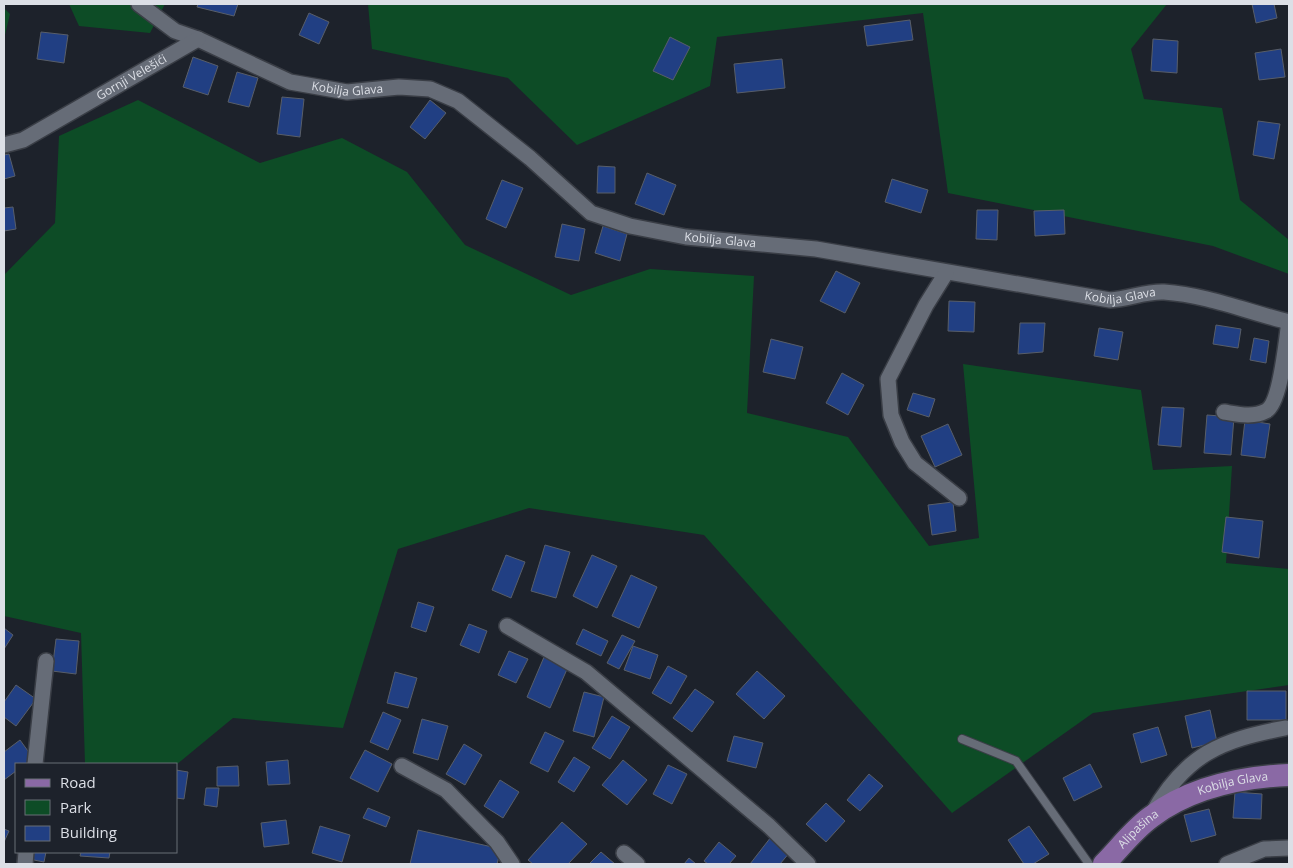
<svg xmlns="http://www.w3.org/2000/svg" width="1293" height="868" font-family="'Open Sans',sans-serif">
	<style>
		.green { fill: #0d4c26 }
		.building { fill: #213f83; stroke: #585e69 }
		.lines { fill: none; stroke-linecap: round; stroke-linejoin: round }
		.lane-casing { stroke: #3a3e46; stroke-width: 10 }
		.street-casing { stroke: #3a3e46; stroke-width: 18 }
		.primary-casing { stroke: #3a3e46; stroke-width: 25 }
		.lane { stroke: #666c77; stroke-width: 8 }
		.street { stroke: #666c77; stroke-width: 15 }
		.primary { stroke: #8a69a5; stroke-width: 22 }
		.labels { text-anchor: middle; stroke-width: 4; stroke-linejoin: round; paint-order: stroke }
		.street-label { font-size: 12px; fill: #dcdfe6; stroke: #1d222b }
	</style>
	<rect width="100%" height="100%" fill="#1d222b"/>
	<!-- green -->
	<path class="green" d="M69 4H165L150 33 79 26Z
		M368 4H1167L1131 49 1144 99 1222 108 1240 200 1289 240V274L1213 246 948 193 923 13 717 37 710 86 577 145 508 78 372 49Z
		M4 8 10 14 4 39Z
		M138 100 260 163 342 138 407 172 465 245 571 295 650 269 754 276 747 413 848 437 929 546 979 538 963 364 1141 390 1153 470 1232 466 1226 563 1289 569V685L1093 713 952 813 704 535 529 508 398 549 343 728 233 718 176 765 85 764 81 633 4 616V275L55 223 59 136Z"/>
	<!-- building -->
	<path class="building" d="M198 4H238L234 16 197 7Z
		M1252 4H1274L1277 18 1256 23Z
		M309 13 329 22 319 44 299 35Z
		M910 20 913 40 867 46 864 26Z
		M41 32 68 35 64 63 37 59Z
		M670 37 690 47 673 80 653 71Z
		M1153 39 1178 41 1177 73 1151 71Z
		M1281 49 1285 77 1259 80 1255 53Z
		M193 57 218 66 208 95 183 87Z
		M782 59 785 88 737 93 734 64Z
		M237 72 258 78 249 107 228 102Z
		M282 97 304 99 300 137 277 134Z
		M430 100 446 113 425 139 410 127Z
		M1258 121 1280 124 1274 159 1253 155Z
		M9 154 15 176 4 179V155Z
		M598 166 615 167V193H597Z
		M647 173 676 185 664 215 635 204Z
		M892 179 928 190 921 213 885 202Z
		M502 180 523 188 506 228 486 219Z
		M13 207 16 229 4 231V208Z
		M977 210H998L997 240 976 239Z
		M1064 210 1065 234 1035 236 1034 211Z
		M562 224 585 229 579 261 555 257Z
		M603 226 627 234 620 261 595 253Z
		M836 271 860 283 845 313 820 301Z
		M949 301 975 302 974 332 948 331Z
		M1020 323H1045L1043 352 1018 354Z
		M1216 325 1241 329 1238 348 1213 344Z
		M1099 328 1123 332 1118 360 1094 356Z
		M1254 338 1269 341 1266 363 1250 360Z
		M771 339 803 347 795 379 763 372Z
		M842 373 864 385 848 415 826 403Z
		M913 393 935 399 929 417 907 410Z
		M1162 407 1184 408 1181 447 1158 445Z
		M1207 415 1234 417 1231 455 1204 453Z
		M1245 420 1270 424 1265 458 1241 455Z
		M948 424 962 455 935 467 921 436Z
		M953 502 956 531 932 535 928 505Z
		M1226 517 1263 521 1259 558 1222 552Z
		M545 545 570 552 556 598 531 591Z
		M506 555 525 562 511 598 492 590Z
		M592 555 617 566 597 608 573 596Z
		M631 575 657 587 639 628 612 616Z
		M418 602 434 607 426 632 411 627Z
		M469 624 487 631 479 653 460 645Z
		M4 628 13 635 4 649Z
		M583 629 608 641 601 656 576 644Z
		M622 635 635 641 619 669 607 663Z
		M56 639 79 641 76 674 52 671Z
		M633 646 658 655 650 679 624 670Z
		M509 651 528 659 516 683 498 675Z
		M544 657 568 667 550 708 527 697Z
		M668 666 687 676 671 704 652 693Z
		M757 671 785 696 764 719 736 694Z
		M395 672 417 678 408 708 387 703Z
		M16 685 36 699 16 726 4 717V702Z
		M695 689 714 702 692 732 673 718Z
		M1247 691H1286V720H1247Z
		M584 692 604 697 594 737 573 731Z
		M1210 710 1217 742 1192 748 1185 716Z
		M383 712 401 720 388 750 370 742Z
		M612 716 630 727 610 759 592 748Z
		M422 719 448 726 438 760 413 753Z
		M1158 727 1167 755 1141 763 1133 734Z
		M545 732 564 741 548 772 530 763Z
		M734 736 763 743 756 768 727 761Z
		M20 740 33 758 25 764H16V771L4 780V752Z
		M464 744 482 755 465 785 446 774Z
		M365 750 392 764 378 792 350 778Z
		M574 757 590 767 574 792 558 782Z
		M288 760 290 784 268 785 266 762Z
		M623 760 647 780 627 805 602 785Z
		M1090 764 1102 787 1074 801 1063 778Z
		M668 765 687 774 672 804 653 794Z
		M238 766 239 786H217V767Z
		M176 770 188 772 184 799 176 798Z
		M869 774 883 786 860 811 847 800Z
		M500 780 519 792 503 818 484 806Z
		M206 788H219L217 807 204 805Z
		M1235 792 1262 794 1261 819 1233 818Z
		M826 803 845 821 826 842 806 824Z
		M368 808 390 817 386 827 363 818Z
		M1209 809 1216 835 1191 842 1184 815Z
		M286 820 289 844 264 847 261 823Z
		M562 822 587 844 568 864H533L528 860Z
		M320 826 350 835 342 862 312 853Z
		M1029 826 1049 854 1033 864H1024L1008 840Z
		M4 829 9 831 4 842Z
		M418 830 501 849 497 864H410Z
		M771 837 790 852 780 864H750Z
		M719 842 736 856 729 864H708L704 861Z
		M30 852H46L44 862 29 859Z
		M81 852H110L109 858 80 856Z
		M601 852 615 864H589Z
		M689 858 696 864H684Z"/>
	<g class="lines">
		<defs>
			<path id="lane" d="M962 739 1016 761 1089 864"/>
			<g id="street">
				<path id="s1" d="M139 4 175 31 198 39 290 82 347 92 399 87 430 89 458 101 530 158 591 213 630 226 686 237 816 249 1110 300C1129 299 1146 291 1164 292 1207 295 1248 312 1289 322"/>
				<path id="s2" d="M4 145 23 140 198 39"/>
				<path d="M946 273 926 305 888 379 891 415 902 442 915 463 959 498"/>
				<path d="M1224 412C1237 414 1253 418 1266 411 1281 403 1286 340 1289 322"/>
				<path d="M507 626 586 672 769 826 808 864"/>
				<path d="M35 764 46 661"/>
				<path d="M402 766 446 790 497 842 512 864"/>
				<path d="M1152 814C1186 754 1221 740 1285 728"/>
				<path d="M624 853 637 864"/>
				<path d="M25 864 26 852"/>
				<path d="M1227 864 1264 849 1289 848"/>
			</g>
			<g id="primary">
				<path id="s3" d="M1104 864C1119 849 1133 830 1151 817 1191 787 1240 777 1289 775"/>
			</g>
		</defs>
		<!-- lane casing -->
		<use href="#lane" class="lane-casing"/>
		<!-- street casing -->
		<use href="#street" class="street-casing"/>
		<!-- primary casing -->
		<use href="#primary" class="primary-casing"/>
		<!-- lane -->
		<use href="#lane" class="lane"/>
		<!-- street -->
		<use href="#street" class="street"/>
		<!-- primary -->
		<use href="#primary" class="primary"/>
	</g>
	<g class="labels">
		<!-- street labels -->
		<g class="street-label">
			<text dy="4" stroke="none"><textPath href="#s2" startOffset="145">Gornji Velešići</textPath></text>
			<text dy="4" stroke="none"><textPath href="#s1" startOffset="229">Kobilja Glava</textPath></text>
			<text dy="4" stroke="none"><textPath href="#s1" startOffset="649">Kobilja Glava</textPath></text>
			<text dy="4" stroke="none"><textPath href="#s1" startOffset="1054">Kobilja Glava</textPath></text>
			<text dy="4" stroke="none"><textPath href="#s3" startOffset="156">Kobilja Glava</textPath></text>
			<text dy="4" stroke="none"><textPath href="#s3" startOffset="49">Alipašina</textPath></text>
		</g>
	</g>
	<!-- border -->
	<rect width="1293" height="868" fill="none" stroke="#dcdfe6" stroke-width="10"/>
	<!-- legend -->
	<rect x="15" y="763" width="162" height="90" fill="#1d222b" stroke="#696e76"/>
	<rect x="25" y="779" width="25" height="8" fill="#8a69a5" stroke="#696e76"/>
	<text x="60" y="788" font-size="15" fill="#dcdfe6">Road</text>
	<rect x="25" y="800" width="25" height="15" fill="#0d4c26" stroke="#696e76"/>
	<text x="60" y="813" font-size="15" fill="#dcdfe6">Park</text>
	<rect x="25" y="826" width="25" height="15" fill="#213f83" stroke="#696e76"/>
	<text x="60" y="838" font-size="15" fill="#dcdfe6">Building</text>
</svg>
